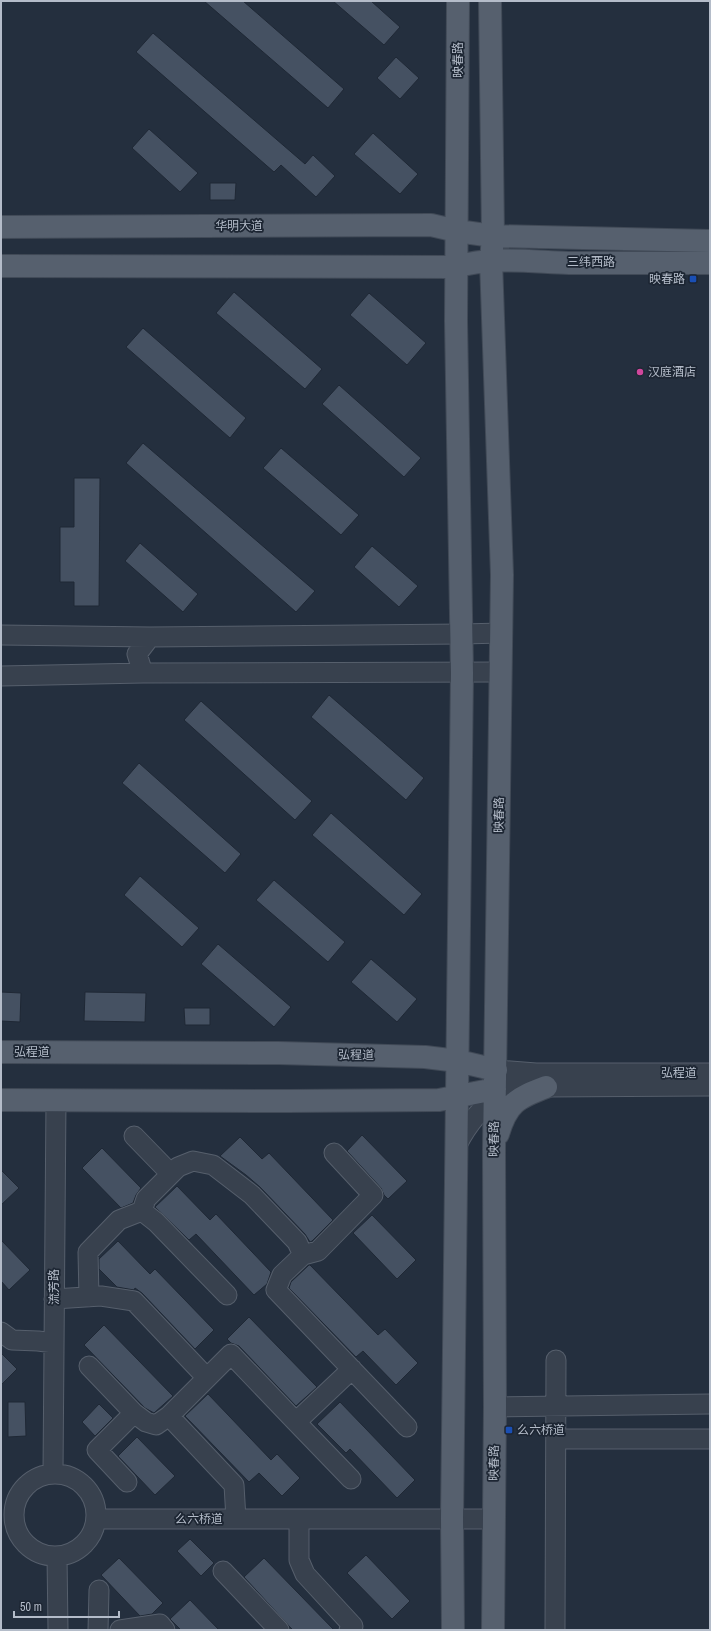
<svg xmlns="http://www.w3.org/2000/svg" width="711" height="1631" font-family="'Archivo Narrow','Noto Sans SC',sans-serif">
	<style>
		.building { fill: #455162; stroke: #1f2835 }
		.lines { fill: none; stroke-linecap: round; stroke-linejoin: round }
		.minor-casing { stroke: #565f6c; stroke-width: 21 }
		.major-casing { stroke: #414a57; stroke-width: 24 }
		.minor { stroke: #38414e; stroke-width: 19 }
		.major { stroke: #56606e; stroke-width: 22 }
		.transit-dot { fill: #1a4fb4; stroke: #1d2633; stroke-width: 1.5 }
		.hotel-dot { fill: #d1479c; stroke: #1d2633; stroke-width: 1.5 }
		.labels { text-anchor: middle; stroke-width: 3.5; stroke-linejoin: round; paint-order: stroke }
		.street-label { font-size: 12px; fill: #b4bcc9; stroke: #1d2633 }
		.poi-label { font-size: 12px; fill: #b4bcc9; stroke: #1d2633; text-anchor: start }
	</style>
	<rect width="100%" height="100%" fill="#242f3e"/>
	<!-- building -->
	<path class="building" d="M204 1H243L344 89 328 108Z
		M333 1H371L400 27 384 45Z
		M153 33 305 164 313 155 335 176 316 197 281 165 274 172 136 52Z
		M396 57 419 78 400 99 377 78Z
		M149 129 198 173 180 192 132 148Z
		M373 133 418 174 400 194 354 154Z
		M210 183H236L235 200H210Z
		M234 292 322 369 305 389 216 313Z
		M369 293 426 343 407 365 350 315Z
		M143 328 246 418 230 438 126 347Z
		M339 385 421 458 404 477 322 404Z
		M143 443 315 591 296 612 126 463Z
		M281 448 359 515 341 535 263 468Z
		M74 478H100L99 606H74V582H60V527H74Z
		M140 543 198 594 183 612 125 561Z
		M372 546 418 586 399 607 354 567Z
		M329 695 424 778 406 800 311 717Z
		M201 701 312 801 295 820 184 720Z
		M139 763 241 854 225 873 122 783Z
		M331 813 422 894 404 915 312 835Z
		M140 876 199 928 182 947 124 895Z
		M274 880 345 942 328 962 256 900Z
		M218 944 291 1007 274 1027 201 964Z
		M371 959 417 999 397 1022 351 982Z
		M1 992 21 993 20 1022 1 1021Z
		M85 992 146 993 145 1022 84 1021Z
		M184 1008H210V1025H185Z
		M362 1135 407 1181 388 1199 384 1195 381 1188 347 1151Z
		M240 1137 262 1159 269 1153 333 1220 312 1241 310 1242 305 1234 260 1187 246 1175 220 1156Z
		M102 1148 141 1188 136 1195 133 1203 121 1208 82 1168Z
		M1 1170 19 1188 1 1205Z
		M177 1186 210 1220 216 1214 271 1272 267 1284 254 1295 196 1234 189 1240 155 1207Z
		M372 1215 416 1260 397 1279 353 1233Z
		M1 1240 30 1270 9 1290 1 1281Z
		M118 1241 150 1274 155 1269 214 1330 195 1349 142 1293 135 1288 134 1290 117 1287 99 1269V1259Z
		M309 1265H310L378 1335 385 1329 418 1363 396 1385 363 1351 356 1357 289 1288 291 1282Z
		M249 1317 317 1387 296 1406 239 1346 231 1343 227 1339Z
		M104 1325 173 1396 154 1413 145 1408 84 1345Z
		M1 1353 17 1369 1 1385Z
		M208 1394 271 1460 277 1454 300 1478 282 1496 259 1473 249 1482 185 1416Z
		M8 1402H25L26 1436 8 1437Z
		M340 1402 415 1480 397 1498 350 1449 346 1453 317 1424Z
		M99 1404 113 1418 95 1436 82 1422Z
		M137 1437 175 1476 155 1495 118 1456Z
		M190 1539 214 1563 201 1576 177 1551Z
		M366 1555 410 1601 392 1619 347 1573Z
		M119 1558 163 1603 152 1614 140 1616 101 1575Z
		M264 1558 334 1630H293L289 1626 244 1577Z
		M190 1600 219 1630H181L170 1619Z"/>
	<g class="lines">
		<defs>
			<path id="minor" d="M1 635 150 637
				M501 672 143 673 137 654 150 637 462 634 502 633
				M1 676 143 673
				M496 1070 536 1073H710
				M495 1089 546 1087 710 1086
				M134 1136 171 1174
				M457 1145C468 1123 484 1105 503 1091
				M334 1153 373 1195 318 1251 303 1255 282 1275 276 1290 407 1427
				M142 1211 156 1222 227 1295
				M89 1297 88 1252 119 1220 142 1211 146 1199 178 1167 193 1161 213 1165 252 1195 297 1242 303 1255
				M54 1299 101 1296 134 1301 207 1378
				M1 1332 12 1340 38 1341 54 1343
				M89 1366 134 1413
				M495 1407 710 1404
				M169 1416 234 1485 236 1519
				M556 1439H710
				M53 1473 56 1100
				M14 1515a41 41 0 1 1 82 0a41 41 0 1 1-82 0Z
				M351 1479 296 1422 352 1369
				M127 1482 97 1450 134 1413 146 1422 156 1425 169 1416 231 1354 296 1422
				M96 1519H494
				M299 1519V1560L305 1574 353 1626 349 1630
				M57 1556 58 1630
				M223 1571 279 1630
				M98 1630 99 1590
				M120 1630 160 1624 165 1630
				M555 1630 556 1360"/>
			<path id="major" d="M490 1 493 236 491 261 502 575 494 1150 495 1407 493 1630
				M1 227 431 225 457 231 493 236 710 241
				M1 266 456 267C493 256 532 262 569 263 616 263 663 263 710 263
				M1 1052 279 1053 425 1057 458 1061 496 1070
				M1 1100 287 1101 439 1100 495 1089
				M498 1134C507 1103 517 1098 546 1087
				M453 1630 452 1519 462 673 456 321 458 1"/>
		</defs>
		<!-- minor casing -->
		<use href="#minor" class="minor-casing"/>
		<!-- major casing -->
		<use href="#major" class="major-casing"/>
		<!-- minor -->
		<use href="#minor" class="minor"/>
		<!-- major -->
		<use href="#major" class="major"/>
	</g>
	<!-- markers -->
	<g class="transit-dot">
		<rect x="689" y="275" width="8" height="8" rx="2"/>
		<rect x="505" y="1426" width="8" height="8" rx="2"/>
	</g>
	<circle class="hotel-dot" cx="640" cy="372" r="4"/>
	<g class="labels">
		<!-- street labels -->
		<g class="street-label">
			<text transform="translate(458 60) rotate(-90)" y="4">映春路</text>
			<text x="239" y="230">华明大道</text>
			<text x="591" y="266">三纬西路</text>
			<text transform="translate(499 815) rotate(-89)" y="4">映春路</text>
			<text x="32" y="1056">弘程道</text>
			<text transform="translate(356 1055) rotate(1)" y="4">弘程道</text>
			<text x="679" y="1077">弘程道</text>
			<text transform="translate(494 1139) rotate(-89)" y="4">映春路</text>
			<text transform="translate(54 1287) rotate(-90)" y="4">流芳路</text>
			<text transform="translate(494 1463) rotate(-89)" y="4">映春路</text>
			<text x="199" y="1523">么六桥道</text>
		</g>
		<!-- poi labels -->
		<g class="poi-label">
			<text x="685" y="283" text-anchor="end">映春路</text>
			<text x="648" y="376">汉庭酒店</text>
			<text x="517" y="1434">么六桥道</text>
		</g>
	</g>
	<!-- border -->
	<rect width="711" height="1631" fill="none" stroke="#b4bcc9" stroke-width="4"/>
	<!-- scale -->
	<path d="M14 1611v6h105v-6" fill="none" stroke="#b4bcc9" stroke-width="2"/>
	<text x="20" y="1611" font-size="12" fill="#b4bcc9" stroke="#1d2633" stroke-width="3" paint-order="stroke">50 m</text>
</svg>
